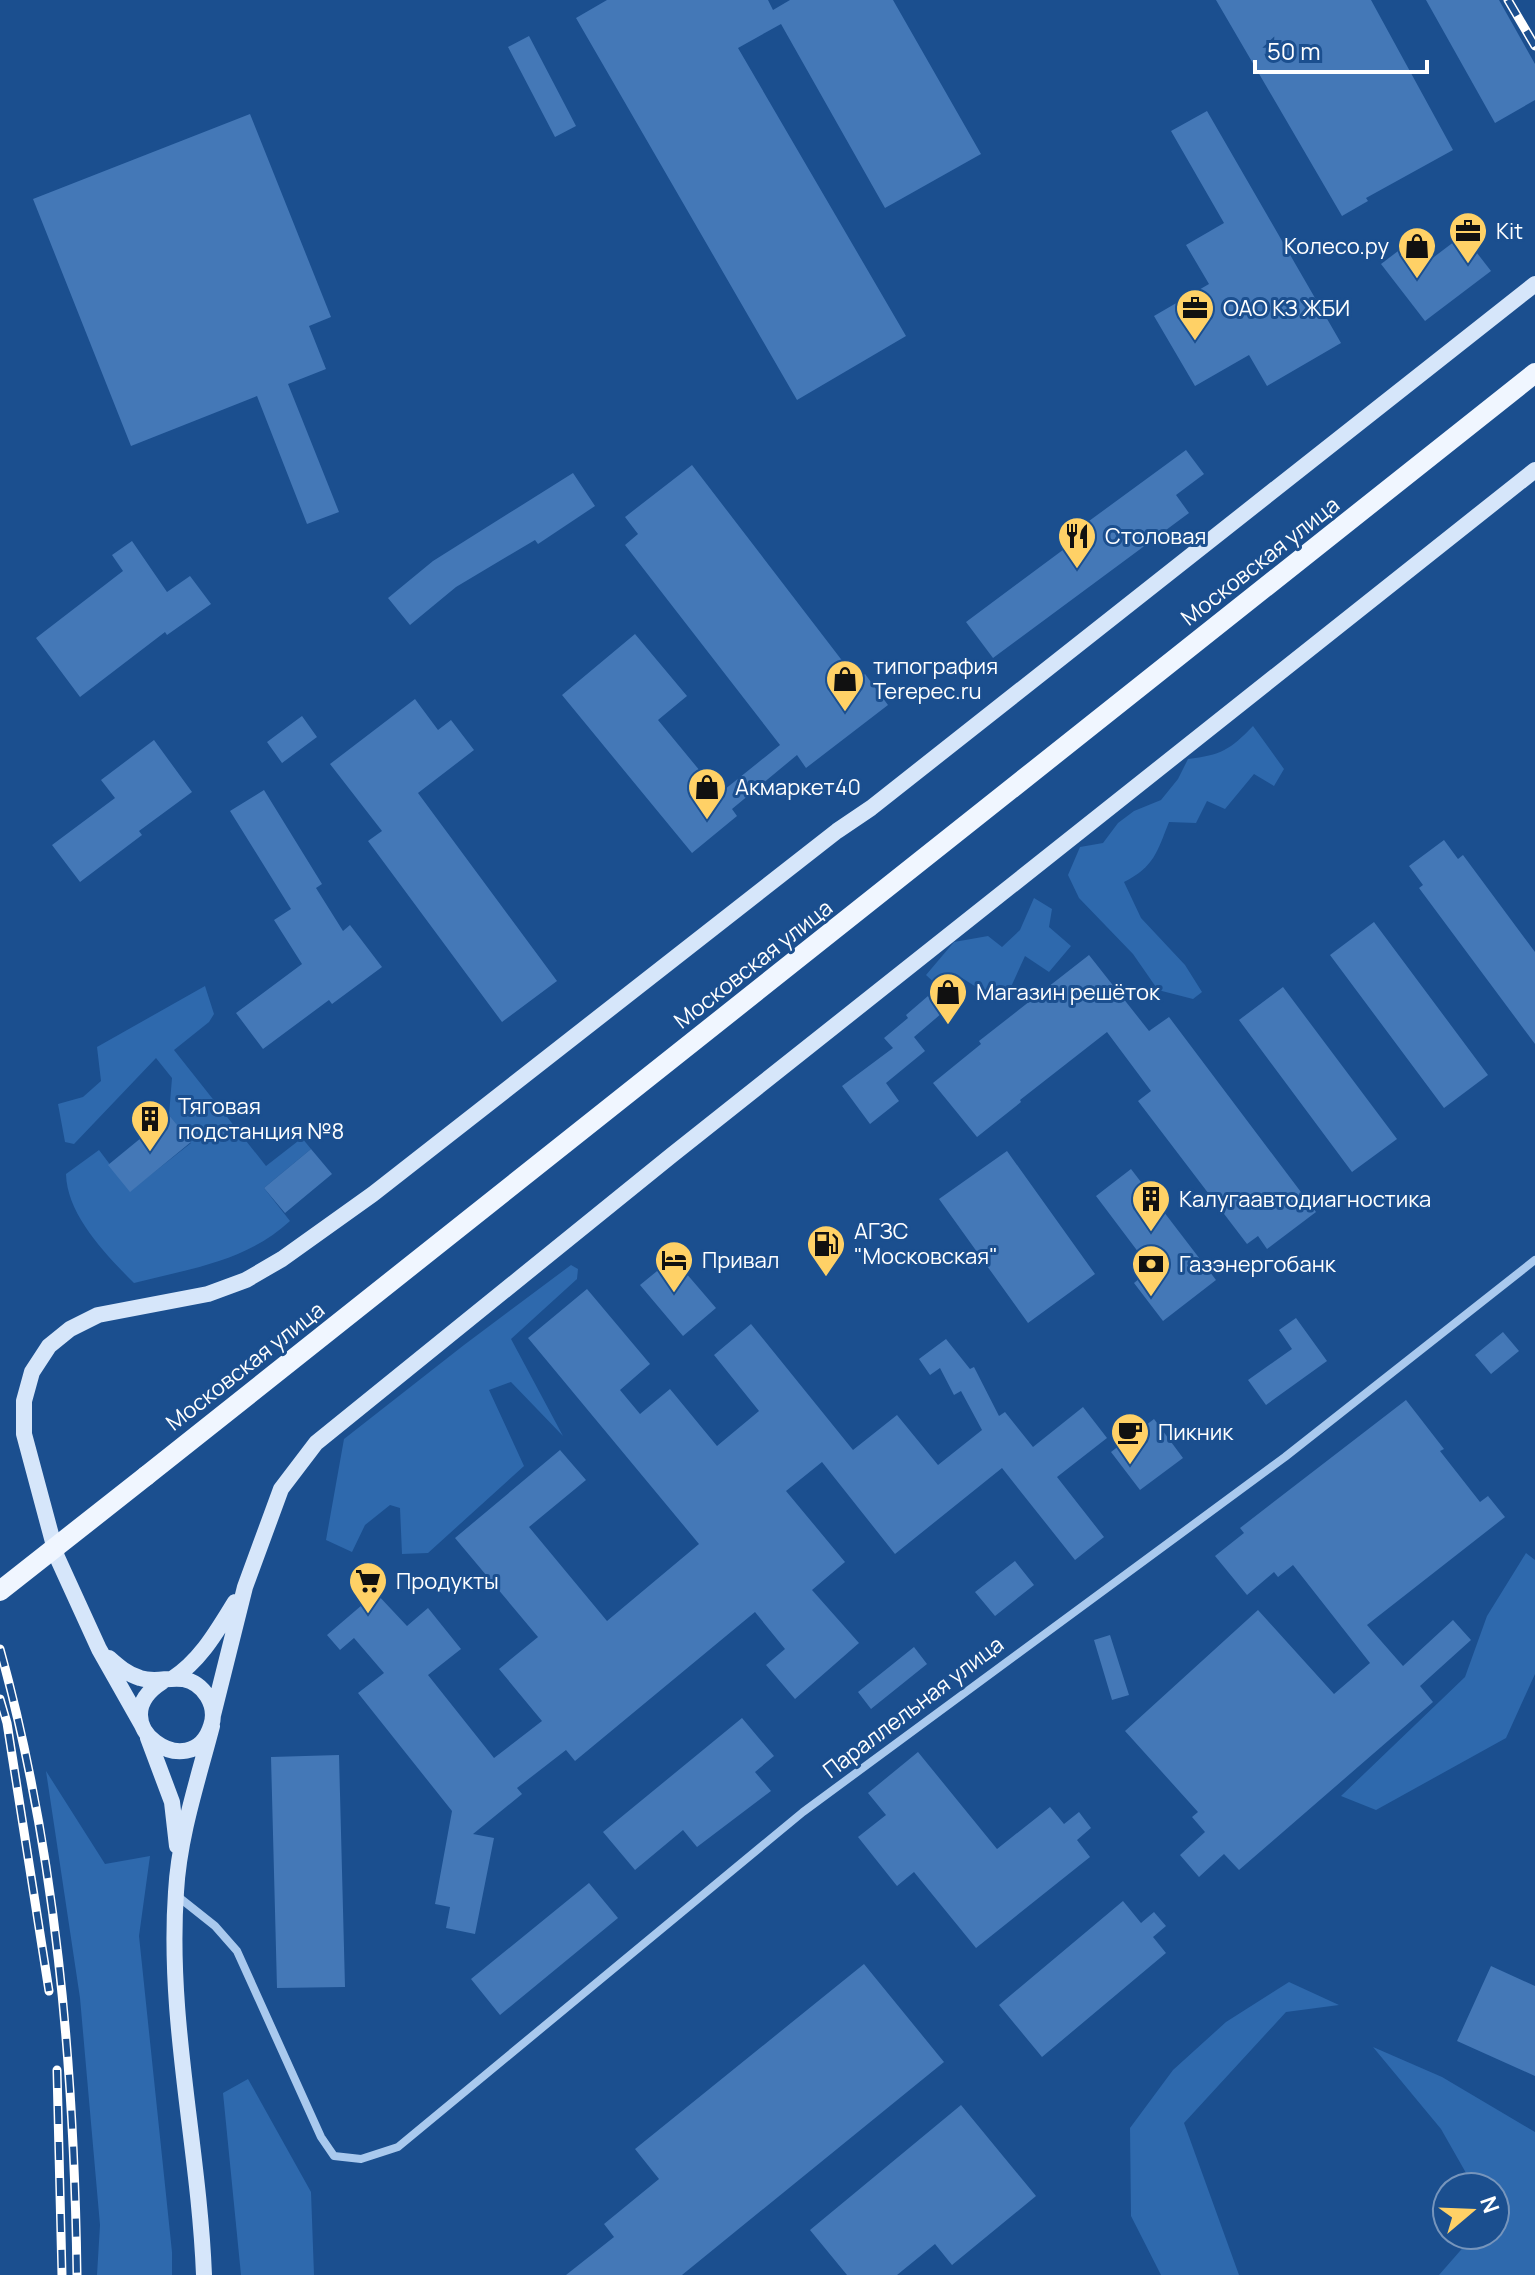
<svg xmlns="http://www.w3.org/2000/svg" width="1535" height="2275" font-family="Manrope,sans-serif">
	<style>
		.green { fill: #2e69ad }
		.building { fill: #4478b7 }
		.lines { fill: none; stroke-linecap: round; stroke-linejoin: round }
		.street { stroke: #a9c9ee; stroke-width: 8 }
		.secondary { stroke: #d6e6fa; stroke-width: 16 }
		.primary { stroke: #f0f6ff; stroke-width: 20 }
		.rail-casing { stroke: #fff; stroke-width: 9 }
		.rail { stroke: #1b4f8f; stroke-width: 6; stroke-dasharray: 18; stroke-linecap: butt }
		.primary-bridge { stroke: #f0f6ff; stroke-width: 20 }
		.labels { text-anchor: middle; stroke-width: 6; stroke-linejoin: round; paint-order: stroke }
		.poi-label { font-size: 22px; fill: #fff; stroke: #1b4f8f; text-anchor: start }
		.street-label { font-size: 22px; fill: #fff; stroke: #1b4f8f }
	</style>
	<rect width="100%" height="100%" fill="#1b4f8f"/>
	<!-- green -->
	<path class="green" d="M1253 726 1284 769 1274 786 1254 774 1225 809 1207 801 1196 823 1169 822C1157 852 1154 867 1124 882L1141 918 1185 965 1202 992 1193 999 1158 990 1133 954 1079 898 1068 875 1080 847 1103 843 1118 823 1134 811 1161 800 1178 779 1188 759C1221 755 1230 750 1253 726Z
		M1034 898 1052 909 1049 927 1071 946 1049 972 1025 956 1010 989 981 990 962 978 941 989 926 975 954 942 988 936 1002 947 1020 930Z
		M205 986 214 1014 209 1022 174 1050 266 1166 302 1138 311 1149 264 1188 290 1221C247 1261 189 1269 134 1283 106 1255 67 1215 66 1174L99 1150 130 1191 191 1143 169 1115 172 1078 156 1058 74 1144 65 1142 58 1104 83 1097 101 1081 97 1047Z
		M571 1265 578 1269 577 1279 511 1339 563 1436 511 1382 489 1390 524 1466 428 1553 402 1554 400 1508 390 1505 365 1525 352 1552 326 1540 344 1439 464 1345Z
		M1526 1553 1535 1560V1674L1506 1738 1376 1810 1341 1796 1465 1677 1487 1616Z
		M46 1771 105 1864 150 1856 139 1936 172 2252V2275H97L100 2225 80 1998Z
		M1289 1982 1339 2005 1286 2012 1184 2123 1239 2275H1161L1131 2216 1130 2128 1173 2070 1226 2022Z
		M1373 2047 1442 2077 1535 2132V2275H1439L1474 2235H1495V2187H1474L1441 2129Z
		M248 2079 311 2192 314 2275H241L223 2093Z"/>
	<!-- building -->
	<path class="building" d="M607 0H768L773 10 790 0H893L981 154 885 208 781 24 738 48 906 336 797 400 576 18Z
		M1216 0H1371L1453 150 1366 198 1368 201 1342 216Z
		M1426 0H1499L1535 64V100L1495 123Z
		M529 36 576 126 555 137 508 47Z
		M1207 111 1341 343 1267 386 1249 355 1195 386 1154 316 1209 284 1186 245 1224 223 1171 131Z
		M250 114 331 317 309 326 326 369 288 384 339 512 307 524 257 396 131 446 33 199Z
		M1463 235 1491 271 1425 321 1381 264 1406 245 1422 266Z
		M1186 450 1204 474 1176 495 1189 513 993 658 966 622 1079 538 1074 532Z
		M692 465 857 680 865 674 888 705 806 768 797 755 732 809 737 816 692 853 562 695 635 634 687 696 658 720 719 794 780 745 625 545 638 534 625 517Z
		M573 473 595 506 538 544 535 540 456 587 410 625 388 598 433 561Z
		M132 541 167 592 190 576 211 604 167 635 165 632 80 697 36 638 123 571 112 555Z
		M415 699 438 730 451 720 474 750 418 793 557 981 502 1022 368 841 382 831 330 764Z
		M302 716 317 737 282 763 267 742Z
		M154 740 192 792 139 831 142 835 80 882 52 845 115 798 101 780Z
		M264 790 322 884 316 888 343 931 350 925 382 967 332 1004 329 1000 263 1049 236 1013 302 964 274 920 291 909 230 811Z
		M1444 840 1458 859 1463 855 1535 952V1044L1419 888 1423 885 1409 866Z
		M1374 922 1488 1075 1444 1108 1330 955Z
		M1089 955 1149 1031 1169 1017 1316 1212 1267 1249 1258 1236 1247 1244 1138 1101 1151 1091 1107 1032 1020 1100 1021 1102 977 1137 933 1083 981 1044 979 1041Z
		M1283 987 1397 1139 1352 1172 1239 1020Z
		M928 996 942 1013 914 1037 925 1051 886 1083 899 1101 870 1124 842 1086 893 1048 884 1038 908 1018 906 1015Z
		M169 1115 191 1142 130 1192 108 1165Z
		M311 1149 332 1174 285 1213 264 1188Z
		M1007 1151 1095 1274 1028 1323 939 1199Z
		M1131 1169 1216 1280 1163 1321 1134 1283 1151 1269 1096 1196Z
		M673 1258 716 1308 683 1336 640 1285Z
		M587 1289 650 1364 620 1390 640 1414 670 1389 717 1446 759 1411 714 1355 751 1324 853 1450 897 1415 938 1465 982 1430 961 1391 954 1395 940 1368 930 1375 919 1359 946 1339 970 1369 974 1367 999 1416 1005 1412 1033 1447 1083 1407 1107 1438 1057 1477 1104 1537 1075 1560 1002 1468 895 1554 822 1462 786 1491 845 1562 812 1590 859 1643 795 1699 766 1665 785 1649 755 1612 575 1761 566 1750 517 1788 522 1794 473 1834 494 1838 475 1934 446 1928 450 1907 435 1904 452 1811 358 1693 384 1673 354 1638 340 1650 327 1635 376 1593 407 1626 428 1608 461 1649 428 1675 494 1758 542 1721 499 1669 538 1637 455 1538 560 1450 586 1480 529 1527 607 1621 699 1544 528 1338Z
		M1296 1318 1327 1361 1266 1405 1248 1380 1292 1349 1279 1330Z
		M1503 1332 1519 1351 1491 1374 1475 1355Z
		M1406 1400 1444 1449 1440 1451 1480 1502 1488 1496 1505 1517 1367 1625 1403 1666 1453 1620 1471 1640 1420 1686 1433 1702 1239 1870 1224 1854 1199 1877 1180 1855 1205 1832 1192 1817 1198 1812 1125 1731 1258 1610 1334 1694 1370 1663 1293 1565 1278 1577 1274 1572 1247 1595 1215 1556 1244 1533 1240 1528Z
		M1154 1419 1183 1458 1140 1490 1111 1452Z
		M1015 1561 1034 1585 995 1616 975 1592Z
		M1110 1635 1129 1695 1112 1700 1094 1640Z
		M914 1647 927 1664 871 1709 858 1692Z
		M742 1718 774 1756 755 1772 771 1791 697 1847 683 1830 635 1870 603 1832Z
		M918 1752 997 1849 1050 1807 1064 1824 1079 1812 1091 1828 1077 1840 1090 1857 976 1948 914 1872 897 1886 858 1837 886 1815 868 1793Z
		M339 1755 345 1987 277 1988 271 1757Z
		M589 1883 618 1918 500 2015 471 1979Z
		M1123 1901 1141 1923 1154 1912 1166 1926 1153 1937 1166 1953 1042 2057 999 2005Z
		M864 1964 944 2062 682 2275H566L614 2237 604 2224 659 2179 635 2149Z
		M1491 1966 1535 1986V2076L1457 2041Z
		M961 2105 1036 2196 952 2265 935 2244 897 2275H847L810 2230Z"/>
	<g class="lines">
		<!-- street -->
		<path class="street" d="M176 1895 215 1926 237 1951 321 2137 334 2156 361 2159 398 2147 803 1812 1285 1457 1535 1260"/>
		<!-- secondary -->
		<path class="secondary" d="M109 1658C118 1666 127 1674 140 1678 155 1683 168 1677 183 1679 204 1683 218 1706 211 1726 192 1787 98 1723 162 1682
			M172 1679C201 1660 217 1631 235 1602
			M213 1715 245 1587 281 1489 316 1443 672 1155 1535 470
			M142 1725 99 1649 57 1557 24 1434V1401L32 1372 49 1346 70 1329 98 1315 208 1294 246 1280 282 1259 373 1194 837 831 871 808 1535 284
			M148 1738 172 1802 177 1846
			M204 2275C199 2147 167 2021 176 1892 179 1836 198 1780 212 1726"/>
		<!-- primary -->
		<path class="primary" d="M146 1476 1535 373"/>
		<defs>
			<path id="rail" d="M1508 0 1535 46
				M0 1649C56 1852 74 2065 77 2275
				M0 1699 7 1723 49 1991
				M57 2070 62 2275"/>
		</defs>
		<!-- rail casing -->
		<use href="#rail" class="rail-casing"/>
		<!-- rail -->
		<use href="#rail" class="rail"/>
		<!-- primary-bridge -->
		<path class="primary-bridge" d="M0 1591 146 1476"/>
	</g>
	<!-- icons -->
	<defs>
		<symbol id="office-pin" viewBox="-11 -11 22 30"><path d="M0 17L-7.5 6A9.5 9.5 0 1 1 7.5 6Z" fill="#ffd166" stroke="#1b4f8f"/><path d="M-6-3h4V-5.5h4V-3h4V5H-6ZM-1-4.5V-3h2v-1.5ZM-6 0V1H6V0Z" fill="#111"/></symbol>
		<symbol id="shop-pin" viewBox="-11 -11 22 30"><path d="M0 17L-7.5 6A9.5 9.5 0 1 1 7.5 6Z" fill="#ffd166" stroke="#1b4f8f"/><path d="M-5-2.5h2.3a2.7 3.5 0 0 1 5.4 0H5L5.5 6h-11ZM-1.5-2.5h3a1.5 2.3 0 0 0-3 0Z" fill="#111"/></symbol>
		<symbol id="restaurant-pin" viewBox="-11 -11 22 30"><path d="M0 17L-7.5 6A9.5 9.5 0 1 1 7.5 6Z" fill="#ffd166" stroke="#1b4f8f"/><path d="M-5-6h1v4h1v-4h1v4h1v-4h1v5L-1.5 .5V6h-2V.5L-5-1ZM5-6V6H3V1.5H1.5Q1.5-4 5-6Z" fill="#111"/></symbol>
		<symbol id="building-pin" viewBox="-11 -11 22 30"><path d="M0 17L-7.5 6A9.5 9.5 0 1 1 7.5 6Z" fill="#ffd166" stroke="#1b4f8f"/><path d="M-4-6H4V6H1V3H-1V6H-4ZM-2.5-4.3h1.7v1.8h-1.7ZM.8-4.3h1.7v1.8H.8ZM-2.5-1h1.7V.8h-1.7ZM.8-1h1.7V.8H.8Z" fill="#111"/></symbol>
		<symbol id="fuel-pin" viewBox="-11 -11 22 30"><path d="M0 17L-7.5 6A9.5 9.5 0 1 1 7.5 6Z" fill="#ffd166" stroke="#1b4f8f"/><path d="M-5.5-6h7V0h2V4h1.3V-2.5L3-4.5l.8-.8L6-3V5H2.5V1h-1V6h-7ZM-4.2-4.7v3.2H.2V-4.7Z" fill="#111"/></symbol>
		<symbol id="hotel-pin" viewBox="-11 -11 22 30"><path d="M0 17L-7.5 6A9.5 9.5 0 1 1 7.5 6Z" fill="#ffd166" stroke="#1b4f8f"/><path d="M-6-4.5h1.5V1H6V5H4.5V3h-9V5H-6ZM-4 0a1.8 1.8 0 1 1 3.6 0ZM.5 0V-2.5h3Q6-2.5 6 0Z" fill="#111"/></symbol>
		<symbol id="bank-pin" viewBox="-11 -11 22 30"><path d="M0 17L-7.5 6A9.5 9.5 0 1 1 7.5 6Z" fill="#ffd166" stroke="#1b4f8f"/><path d="M-6-4H6V4H-6ZM0-2.3a2.3 2.3 0 1 0 0 4.6a2.3 2.3 0 1 0 0-4.6Z" fill="#111"/></symbol>
		<symbol id="cafe-pin" viewBox="-11 -11 22 30"><path d="M0 17L-7.5 6A9.5 9.5 0 1 1 7.5 6Z" fill="#ffd166" stroke="#1b4f8f"/><path d="M-5.5-4.5H6V0H3Q3 3.5 0 3.5H-2.5Q-5.5 3.5-5.5 0ZM3-3.2v2h1.7v-2ZM-6 4.5H4V6H-6Z" fill="#111"/></symbol>
		<symbol id="supermarket-pin" viewBox="-11 -11 22 30"><path d="M0 17L-7.5 6A9.5 9.5 0 1 1 7.5 6Z" fill="#ffd166" stroke="#1b4f8f"/><path d="M-6-5.5h2.5l.6 2H6L4.5 2H-2.5L-4.4-4H-6ZM-1.5 3.2a1.3 1.3 0 1 0 .1 0ZM3 3.2a1.3 1.3 0 1 0 .1 0Z" fill="#111"/></symbol>
	</defs>
	<g fill-rule="evenodd">
		<use href="#office-pin" x="1446" y="209" width="44" height="60"/>
		<use href="#shop-pin" x="1395" y="224" width="44" height="60"/>
		<use href="#office-pin" x="1173" y="286" width="44" height="60"/>
		<use href="#restaurant-pin" x="1055" y="514" width="44" height="60"/>
		<use href="#shop-pin" x="823" y="657" width="44" height="60"/>
		<use href="#shop-pin" x="685" y="765" width="44" height="60"/>
		<use href="#shop-pin" x="926" y="970" width="44" height="60"/>
		<use href="#building-pin" x="128" y="1097" width="44" height="60"/>
		<use href="#building-pin" x="1129" y="1177" width="44" height="60"/>
		<use href="#fuel-pin" x="804" y="1222" width="44" height="60"/>
		<use href="#hotel-pin" x="652" y="1238" width="44" height="60"/>
		<use href="#bank-pin" x="1129" y="1242" width="44" height="60"/>
		<use href="#cafe-pin" x="1108" y="1410" width="44" height="60"/>
		<use href="#supermarket-pin" x="346" y="1559" width="44" height="60"/>
	</g>
	<g class="labels">
		<!-- poi labels -->
		<g class="poi-label">
			<text x="1496" y="239">Kit</text>
			<text x="1389" y="254" text-anchor="end">Колесо.ру</text>
			<text x="1223" y="316">ОАО КЗ ЖБИ</text>
			<text x="1105" y="544">Столовая</text>
			<text x="873" y="674">типография<tspan x="873" dy="25">Terepec.ru</tspan></text>
			<text x="735" y="795">Акмаркет40</text>
			<text x="976" y="1000">Магазин решёток</text>
			<text x="178" y="1114">Тяговая<tspan x="178" dy="25">подстанция №8</tspan></text>
			<text x="1179" y="1207">Калугаавтодиагностика</text>
			<text x="854" y="1239">АГЗС<tspan x="854" dy="25">"Московская"</tspan></text>
			<text x="702" y="1268">Привал</text>
			<text x="1179" y="1272">Газэнергобанк</text>
			<text x="1158" y="1440">Пикник</text>
			<text x="396" y="1589">Продукты</text>
		</g>
		<!-- street labels -->
		<g class="street-label">
			<text transform="translate(1260 561) rotate(-38)" y="8">Московская улица</text>
			<text transform="translate(753 964) rotate(-38)" y="8">Московская улица</text>
			<text transform="translate(245 1366) rotate(-38)" y="8">Московская улица</text>
			<text transform="translate(913 1707) rotate(-37)" y="8">Параллельная улица</text>
		</g>
	</g>
	<!-- north arrow -->
	<g transform="translate(1471 2211) rotate(71)"><circle r="38" fill="#1b4f8f" stroke="#7695bc" stroke-width="2"/>
	<path d="M0-6L14 30L0 20L-14 30Z" fill="#ffd166"/>
	<text y="-12" font-size="22" font-weight="bold" text-anchor="middle" fill="#ffffff">N</text>
	</g>
	<!-- scale -->
	<path d="M1255 60v12h172v-12" fill="none" stroke="#ffffff" stroke-width="4"/>
	<text x="1267" y="60" font-size="24" fill="#ffffff" stroke="#1b4f8f" stroke-width="6" paint-order="stroke">50 m</text>
</svg>
